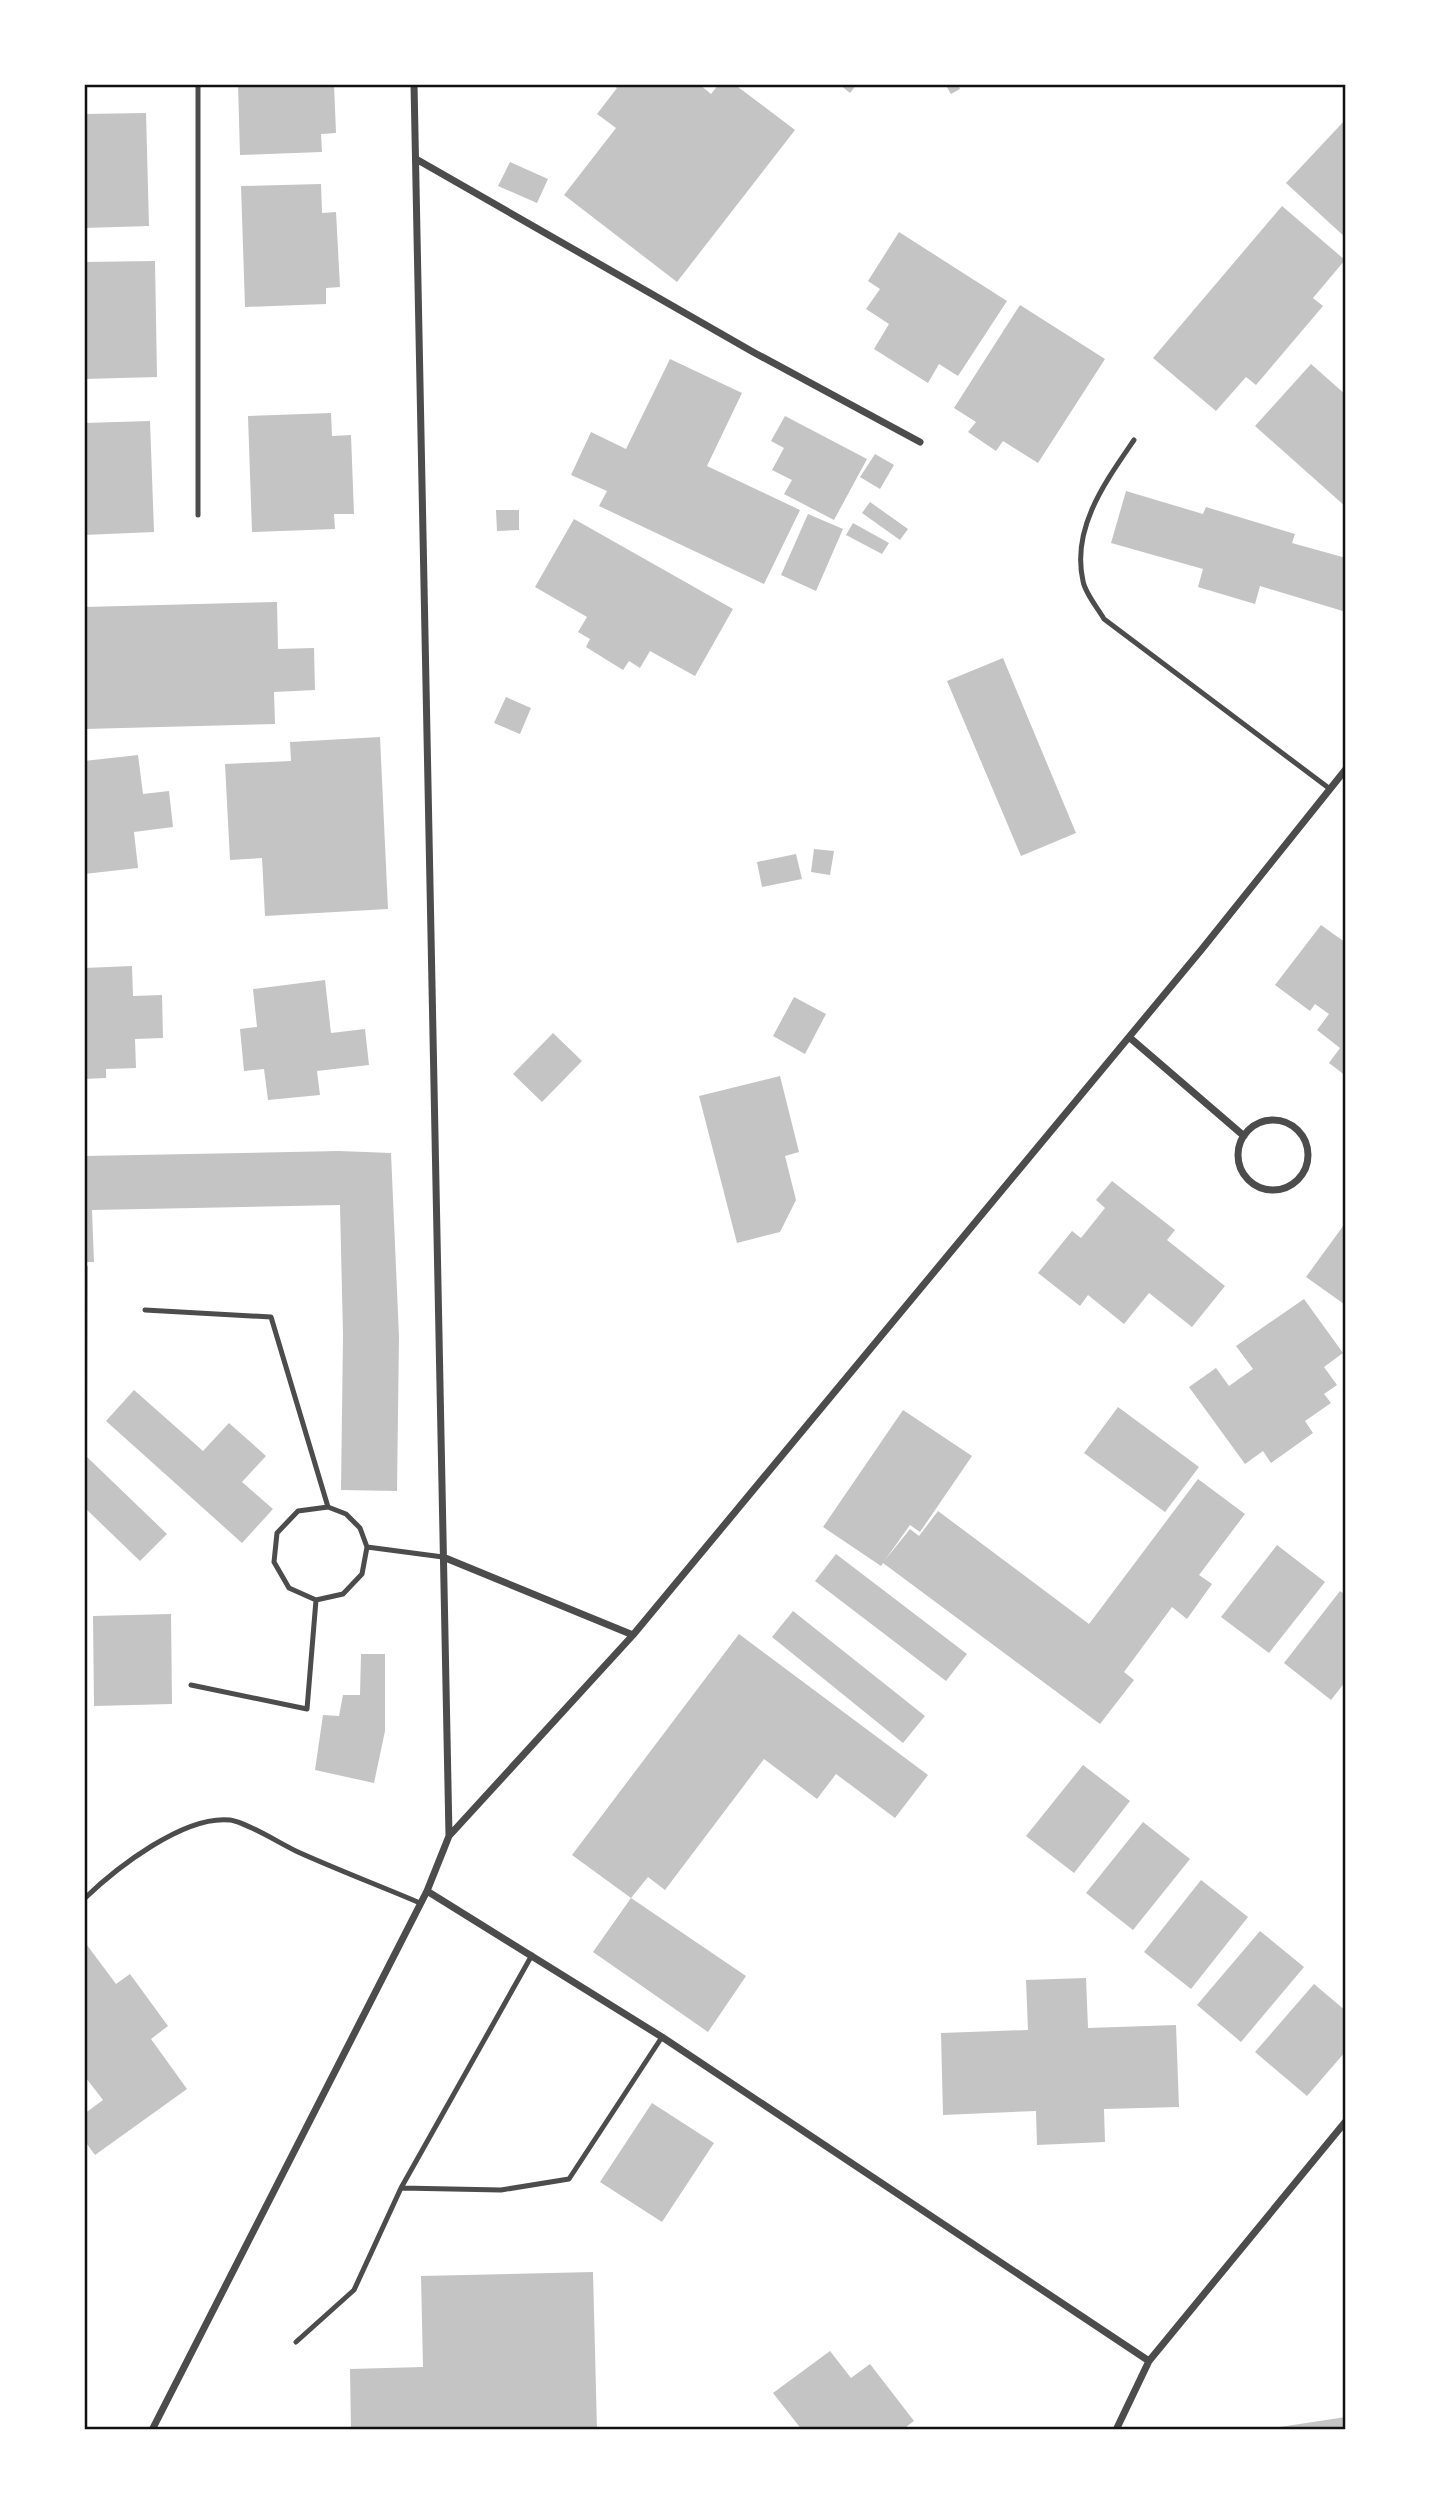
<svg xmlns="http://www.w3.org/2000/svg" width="1430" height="2514" font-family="Figtree,sans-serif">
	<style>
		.building { fill: #c4c4c4 }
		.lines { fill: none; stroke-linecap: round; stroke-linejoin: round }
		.service { stroke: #4c4c4c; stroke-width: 5 }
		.minor { stroke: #4c4c4c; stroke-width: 7 }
		.neatline { fill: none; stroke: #111; stroke-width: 2.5 }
	</style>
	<rect width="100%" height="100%" fill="#fff"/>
	<!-- building -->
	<path class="building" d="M238 84H334L336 133 321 134 322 152 240 155Z
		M611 84H699L711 94 719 84H734L795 130 677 282 564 195 616 128 597 114 617 88Z
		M839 84H857L850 93Z
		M945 84H958L960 89 951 94Z
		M146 113 149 226 84 228V114Z
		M1346 119V238L1286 183Z
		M510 162 548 179 537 203 498 186Z
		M321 184 322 213 336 212 340 287 326 288V304L245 307 241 186Z
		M1282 206 1345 260 1313 298 1323 306 1256 385 1246 377 1216 411 1153 358Z
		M899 232 1007 301 958 376 939 364 928 383 874 349 889 324 866 309 880 289 868 281Z
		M155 261 157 377 84 379V262Z
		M1020 305 1105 359 1038 463 1003 441 996 451 968 432 976 422 954 408Z
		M670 359 742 393 707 466 800 510 764 584 599 506 607 491 571 475 591 432 626 449Z
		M1311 364 1346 395V507L1255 426Z
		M331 413 332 436 351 435 354 514H334L335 529 252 532 248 416Z
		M785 416 867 459 834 520 784 494 792 480 772 470 784 448 771 441Z
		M150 421 154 532 84 535V423Z
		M875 454 894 465 880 489 860 477Z
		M1126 491 1203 514 1206 507 1295 534 1292 543 1346 558V612L1260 586 1255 604 1198 587 1203 569 1111 543Z
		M870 502 908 529 900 540 862 513Z
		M496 510H519V530L497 531Z
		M808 514 843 529 816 591 781 575Z
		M574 519 733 609 695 676 650 651 640 668 629 661 623 670 586 647 590 639 578 632 587 617 535 587Z
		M853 523 889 543 882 554 846 535Z
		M277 602 278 649 314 648 315 690 274 692 275 724 84 729V607Z
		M1003 658 1076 833 1021 856 947 681Z
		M506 697 531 708 520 734 494 723Z
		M380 737 388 909 265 916 262 858 230 860 225 764 291 761 290 742Z
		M138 755 143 794 169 791 173 827 134 832 138 868 84 874V761Z
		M814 849 834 851 830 875 811 872Z
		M796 854 802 879 762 887 757 862Z
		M1321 925 1346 943V1076L1329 1063 1340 1048 1317 1030 1329 1014 1315 1004 1310 1011 1275 985Z
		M132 966 133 996 162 995 163 1038 135 1039 136 1068 106 1069V1078L84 1079V968Z
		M325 980 331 1033 365 1029 369 1065 317 1071 320 1095 268 1100 264 1069 244 1071 240 1029 257 1027 253 989Z
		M794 997 826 1014 805 1054 773 1036Z
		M553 1033 582 1061 542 1102 513 1074Z
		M780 1076 799 1152 785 1156 796 1200 780 1232 737 1243 699 1096Z
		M339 1151 391 1153 399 1336 397 1491 341 1490 343 1335 340 1205 92 1210 94 1262H84V1156Z
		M1112 1181 1175 1230 1167 1240 1225 1286 1192 1327 1149 1293 1124 1324 1088 1295 1080 1306 1038 1273 1072 1231 1081 1238 1105 1208 1096 1200Z
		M1346 1222V1301L1344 1304 1306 1277Z
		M84 1266H88L87 1453H84Z
		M1304 1299 1343 1353 1324 1367 1337 1385 1324 1394 1331 1403 1305 1421 1313 1433 1271 1463 1263 1451 1245 1464 1189 1387 1216 1368 1229 1386 1253 1369 1236 1346Z
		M134 1390 203 1451 229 1423 266 1456 242 1482 273 1509 242 1543 106 1421Z
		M1118 1407 1199 1467 1165 1512 1084 1453Z
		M903 1410 972 1456 920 1532 910 1525 885 1560 910 1529 919 1536 938 1511 1089 1624 1198 1479 1245 1514 1199 1575 1212 1584 1187 1619 1172 1607 1124 1672 1134 1680 1100 1724 883 1563 881 1566 823 1527Z
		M86 1456 167 1534 140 1561 84 1507V1459Z
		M1277 1545 1325 1582 1269 1653 1221 1617Z
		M836 1554 967 1654 946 1681 815 1581Z
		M1340 1591 1346 1595V1681L1331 1700 1284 1663Z
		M793 1611 925 1716 903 1743 772 1637Z
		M171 1614 172 1704 94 1706 93 1616Z
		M739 1634 928 1775 895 1818 836 1774 817 1799 764 1759 665 1890 648 1877 631 1898 572 1855Z
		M361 1654H385V1731L374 1783 315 1770 323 1715 339 1716 343 1695H360Z
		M1083 1765 1130 1801 1074 1873 1026 1836Z
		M1143 1822 1190 1859 1133 1930 1086 1893Z
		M1201 1880 1248 1917 1191 1989 1144 1952Z
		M631 1898 746 1976 708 2032 593 1952Z
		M1260 1931 1304 1967 1241 2042 1197 2005Z
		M84 1941 116 1984 130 1974 168 2026 151 2039 187 2089 95 2155 84 2140V2114L103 2100 86 2078 84 2080Z
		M1086 1978 1088 2028 1176 2025 1179 2107 1104 2109 1105 2142 1037 2145 1036 2111 943 2115 941 2033 1028 2030 1026 1980Z
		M1314 1984 1346 2011V2051L1307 2096 1255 2052Z
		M652 2103 714 2143 662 2222 600 2182Z
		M593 2272 597 2430H351L350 2369 423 2367 421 2276Z
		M830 2351 851 2378 870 2364 914 2421 902 2430H802L773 2393Z
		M1346 2417V2430H1274L1273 2428Z"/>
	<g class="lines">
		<!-- service -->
		<path class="service" d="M1134 440C1106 481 1071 528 1083 581 1085 593 1097 607 1104 619L1330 789
			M198 515V84
			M145 1310 271 1317 328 1507
			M328 1507 346 1514 360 1528 367 1547 362 1574 343 1594 316 1600 289 1588 274 1562 277 1533 298 1511Z
			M367 1547 443 1557
			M191 1685 307 1709 316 1600
			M84 1899C116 1868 184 1815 230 1820 246 1822 281 1844 298 1852 338 1870 380 1886 420 1903
			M401 2188 532 1955
			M296 2342 354 2290 401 2188 501 2190 569 2179 662 2037"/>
		<!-- minor -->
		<path class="minor" d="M414 84 449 1836
			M416 159 753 352 920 442
			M1129 1037 1244 1136
			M1238 1155a35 35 0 1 1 70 0a35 35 0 1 1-70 0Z
			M443 1557 633 1635
			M427 1891 662 2037 1149 2361
			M152 2430 427 1891 449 1836 633 1635 1202 949 1346 769
			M1116 2430 1149 2361 1346 2121"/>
	</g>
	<!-- border -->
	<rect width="1430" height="2514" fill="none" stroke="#ffffff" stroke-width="172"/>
	<rect x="86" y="86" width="1258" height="2342" class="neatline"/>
</svg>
